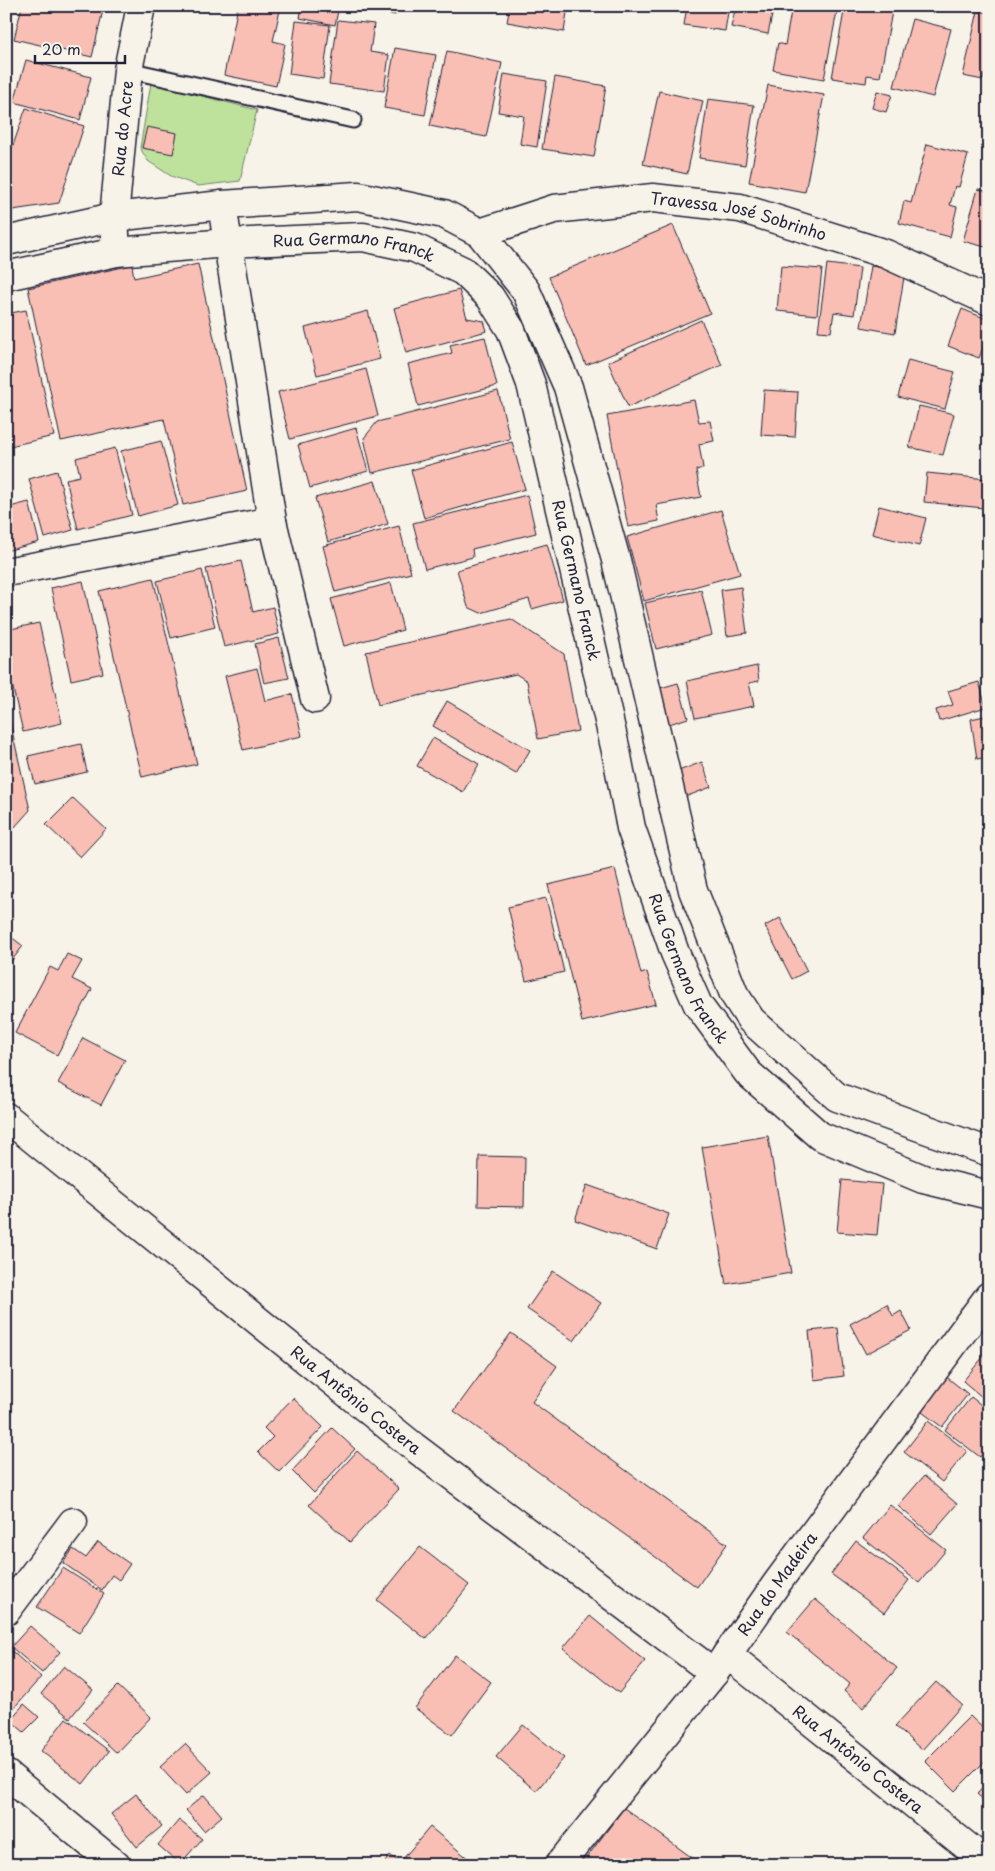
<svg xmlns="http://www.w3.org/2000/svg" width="995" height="1871" font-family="'Playpen Sans',sans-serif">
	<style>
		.green { fill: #bee29c; stroke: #70826c }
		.building { fill: #fabfb4; stroke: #22223b }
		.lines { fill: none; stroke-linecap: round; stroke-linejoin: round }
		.service-casing { stroke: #22223b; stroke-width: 19 }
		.minor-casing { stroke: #22223b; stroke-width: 31 }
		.secondary-casing { stroke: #22223b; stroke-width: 31 }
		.service { stroke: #f7f3e8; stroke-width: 15 }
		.minor { stroke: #f7f3e8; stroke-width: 28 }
		.secondary { stroke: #f7f3e8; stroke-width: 28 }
		.labels { text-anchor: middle; stroke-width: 4; stroke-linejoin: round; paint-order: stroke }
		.street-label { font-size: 16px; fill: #22223b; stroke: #f7f3e8 }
	</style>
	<rect width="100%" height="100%" fill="#f7f3e8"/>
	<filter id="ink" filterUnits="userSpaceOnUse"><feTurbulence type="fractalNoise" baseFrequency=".02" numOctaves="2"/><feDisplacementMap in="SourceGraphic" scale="10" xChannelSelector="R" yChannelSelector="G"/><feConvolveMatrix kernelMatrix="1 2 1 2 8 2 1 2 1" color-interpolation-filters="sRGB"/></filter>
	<g filter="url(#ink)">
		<!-- green -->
		<path class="green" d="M151 83 257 110 240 181 198 186 171 176 148 161 140 148Z"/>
		<!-- building -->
		<path class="building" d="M22 6H104L92 57 14 39Z
			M238 6H281L273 41 285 44 276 86 224 75Z
			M302 6H339L335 25 300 18Z
			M348 6H397L395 15Z
			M510 6H568L564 32 507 22Z
			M687 6H729L725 31 684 25Z
			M736 6H774L768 34 731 27Z
			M792 6H838L824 79 773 70 778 43 785 45Z
			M845 6H893L880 77 867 75 866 83 832 78Z
			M978 11 989 13V75L984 74 983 80 963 76Z
			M912 19 951 29 933 97 894 87Z
			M338 20 374 24 370 52 389 55 384 91 329 84Z
			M296 21 330 25 323 79 289 74Z
			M395 48 436 55 425 115 384 108Z
			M447 51 502 63 486 137 430 126Z
			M26 60 91 77 80 120 14 102Z
			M504 74 547 81 537 147 520 144 524 116 498 112Z
			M555 77 606 86 594 157 542 149Z
			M768 85 824 95 805 192 749 182Z
			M659 91 703 101 687 174 643 164Z
			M877 91 892 95 886 112 872 108Z
			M708 99 754 105 745 165 699 158Z
			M26 108 84 126 59 203 6 211V158L9 157Z
			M147 127 177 133 173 154 142 148Z
			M927 144 968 155 959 187 955 186 950 205 957 207 950 237 899 223 904 201 911 203Z
			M978 189 989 192V248L963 241Z
			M673 225 710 313 586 365 549 277Z
			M198 264 247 491 183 505 164 419 61 441 28 288 132 265 134 278Z
			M827 264 860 268 854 315 834 312 831 332 818 331Z
			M781 266 822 269 817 315 777 311Z
			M871 266 905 271 895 333 861 327Z
			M459 290 467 318 484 321 487 331 406 353 394 308Z
			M962 309 989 320V332L979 358 948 346Z
			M26 310 54 436 10 446 6 430V314Z
			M368 311 380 359 317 375 305 328Z
			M701 320 722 365 628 407 608 362Z
			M485 337 497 386 418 406 408 364 452 353 450 345Z
			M908 360 955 372 945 409 898 397Z
			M366 369 378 416 290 439 278 392Z
			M764 390 798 392 795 437 761 435Z
			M498 391 510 439 372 473 364 438 377 422Z
			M694 400 699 422 710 421 714 441 699 444 703 468 696 470 701 497 656 505 659 521 628 527 607 416Z
			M919 406 954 414 943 455 909 447Z
			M356 428 368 471 310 488 298 445Z
			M161 441 178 505 138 516 121 451Z
			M512 442 525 489 424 518 411 470Z
			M115 448 132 515 78 529 66 479 80 476 76 458Z
			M57 471 73 530 45 538 29 479Z
			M927 473 987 479 984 508 924 502Z
			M375 481 388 524 328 542 315 498Z
			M6 493 10 507 29 502 39 542 6 551Z
			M527 495 536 533 472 549 473 557 425 569 413 523Z
			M879 506 926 518 919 546 872 534Z
			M721 510 740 574 644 601 627 537Z
			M399 526 411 573 335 592 323 546Z
			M547 544 563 600 532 609 529 599 481 613 468 607 457 570Z
			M241 561 253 612 273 607 279 634 224 647 206 569Z
			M202 570 215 627 171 638 157 581Z
			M153 578 197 764 142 777 99 591Z
			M83 581 103 673 71 680 51 588Z
			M391 583 403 630 344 646 331 599Z
			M741 587 747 633 727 636 721 590Z
			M701 590 712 635 656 649 645 603Z
			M511 619 564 654 578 731 538 739 527 681 516 674 378 705 366 652Z
			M39 623 62 723 23 732 6 658V630Z
			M279 638 289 678 264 683 255 644Z
			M757 666 759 681 749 683 754 706 695 718 687 681Z
			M257 668 265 701 292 694 302 736 243 750 225 676Z
			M979 682 986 707 939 721 936 710 953 705 948 691Z
			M678 683 688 718 666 725 657 689Z
			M447 701 530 750 516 774 433 726Z
			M6 704 30 810 6 837Z
			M989 715V757L977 759 971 719Z
			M433 738 479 764 463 792 417 766Z
			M81 744 87 772 35 784 28 756Z
			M702 762 711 787 685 797 676 772Z
			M73 798 106 829 80 857 46 825Z
			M615 869 641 974 647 972 656 1004 582 1022 548 885Z
			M546 898 564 972 526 981 508 907Z
			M780 918 807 971 792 979 765 926Z
			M6 933 23 946 6 968Z
			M67 954 82 961 72 979 92 989 57 1055 15 1033 50 967 58 971Z
			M83 1038 125 1060 101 1105 58 1083Z
			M768 1136 791 1273 726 1284 702 1147Z
			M479 1156 525 1157 524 1207 478 1206Z
			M842 1180 882 1184 877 1235 837 1232Z
			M587 1185 669 1214 657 1249 575 1220Z
			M553 1271 601 1303 574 1341 527 1309Z
			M887 1304 893 1316 901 1311 911 1330 866 1354 850 1324Z
			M838 1328 844 1376 814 1380 809 1331Z
			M511 1333 557 1366 532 1402 727 1544 697 1587 454 1411Z
			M984 1356 989 1359V1403L963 1381Z
			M944 1375 968 1394 942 1427 918 1409Z
			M971 1397 989 1411V1445L980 1457 945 1430Z
			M293 1398 323 1427 279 1472 258 1452 273 1437 264 1428Z
			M928 1421 967 1451 942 1482 904 1452Z
			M332 1428 355 1449 314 1493 292 1471Z
			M357 1451 399 1489 350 1542 309 1505Z
			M924 1476 957 1504 931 1534 898 1506Z
			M890 1505 946 1550 919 1583 863 1538Z
			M856 1541 909 1580 884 1613 831 1574Z
			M98 1542 130 1564 119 1580 112 1575 102 1590 63 1563 73 1549 86 1558Z
			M420 1547 469 1585 426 1639 377 1600Z
			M63 1568 104 1594 79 1633 37 1607Z
			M815 1599 897 1668 863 1708 844 1691 850 1684 787 1632Z
			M590 1616 645 1661 619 1693 563 1648Z
			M30 1626 60 1652 42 1673 11 1647Z
			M7 1647 41 1677 6 1717V1648Z
			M455 1655 491 1682 452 1735 415 1708Z
			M64 1666 93 1690 70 1718 41 1694Z
			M936 1682 962 1705 922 1750 895 1726Z
			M118 1686 151 1717 117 1753 83 1722Z
			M24 1704 39 1717 24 1732 10 1720Z
			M970 1716 989 1734V1757L955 1791 925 1761Z
			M66 1718 109 1751 83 1784 41 1751Z
			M523 1725 564 1758 536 1791 496 1757Z
			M185 1744 212 1772 186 1795 160 1767Z
			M989 1781V1805L977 1794Z
			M136 1794 162 1826 137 1847 111 1814Z
			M204 1795 222 1816 204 1831 186 1810Z
			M624 1808 702 1865H581Z
			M179 1820 202 1839 180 1864 158 1845Z
			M430 1827 476 1865H407L402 1860Z
			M390 1855 402 1865H383Z"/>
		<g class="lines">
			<defs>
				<path id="service" d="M128 70 353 120"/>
				<g id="minor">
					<path d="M222 205 272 521 315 699"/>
					<path id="s1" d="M480 233 554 209 653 198 740 208 886 254 989 301"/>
					<path id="s2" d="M116 252 114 217 128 70 141 6"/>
					<path d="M6 572 272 521"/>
					<path id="s3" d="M6 1117 414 1447 714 1673"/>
					<path d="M6 1611 73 1522"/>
					<path id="s4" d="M727 1654 989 1864"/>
					<path d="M6 1774 116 1865"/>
					<path id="s5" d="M559 1865 714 1673 777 1583 989 1296"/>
				</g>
				<g id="secondary">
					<path d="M6 241 114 217 222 205 358 196 444 214 480 233 526 291 568 387 616 560 693 890 734 994 751 1020 837 1097 989 1152"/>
					<path id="s6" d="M6 276 116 252 228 243 363 237 415 248 463 271 490 297 511 330 531 384 616 751 631 828 675 953 698 1005 748 1073 820 1136 923 1179 989 1195"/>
				</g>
			</defs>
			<!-- service casing -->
			<use href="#service" class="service-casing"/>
			<!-- minor casing -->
			<use href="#minor" class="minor-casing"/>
			<!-- secondary casing -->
			<use href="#secondary" class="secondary-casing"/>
			<!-- service -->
			<use href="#service" class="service"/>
			<!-- minor -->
			<use href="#minor" class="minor"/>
			<!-- secondary -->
			<use href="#secondary" class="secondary"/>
		</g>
	</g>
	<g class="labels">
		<!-- street labels -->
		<g class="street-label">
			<text dy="6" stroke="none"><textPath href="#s2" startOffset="124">Rua do Acre</textPath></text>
			<text dy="6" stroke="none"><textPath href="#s1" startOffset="265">Travessa José Sobrinho</textPath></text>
			<text dy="6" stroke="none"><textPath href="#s6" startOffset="352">Rua Germano Franck</textPath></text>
			<text dy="6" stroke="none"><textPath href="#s6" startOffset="802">Rua Germano Franck</textPath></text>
			<text dy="6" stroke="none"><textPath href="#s6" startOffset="1208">Rua Germano Franck</textPath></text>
			<text dy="6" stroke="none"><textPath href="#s3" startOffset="450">Rua Antônio Costera</textPath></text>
			<text dy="6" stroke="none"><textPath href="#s5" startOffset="356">Rua do Madeira</textPath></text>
			<text dy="6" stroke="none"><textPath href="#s4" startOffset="168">Rua Antônio Costera</textPath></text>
		</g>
	</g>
	<!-- margin -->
	<rect width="995" height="1871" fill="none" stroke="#f7f3e8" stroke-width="25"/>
	<rect x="12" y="12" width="970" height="1846" fill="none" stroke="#22223b" stroke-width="2" filter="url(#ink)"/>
	<!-- scale -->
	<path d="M35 55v8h90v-8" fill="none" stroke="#22223b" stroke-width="2.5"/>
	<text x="42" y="55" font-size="15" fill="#22223b" stroke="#f7f3e8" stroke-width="4" paint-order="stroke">20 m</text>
</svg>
